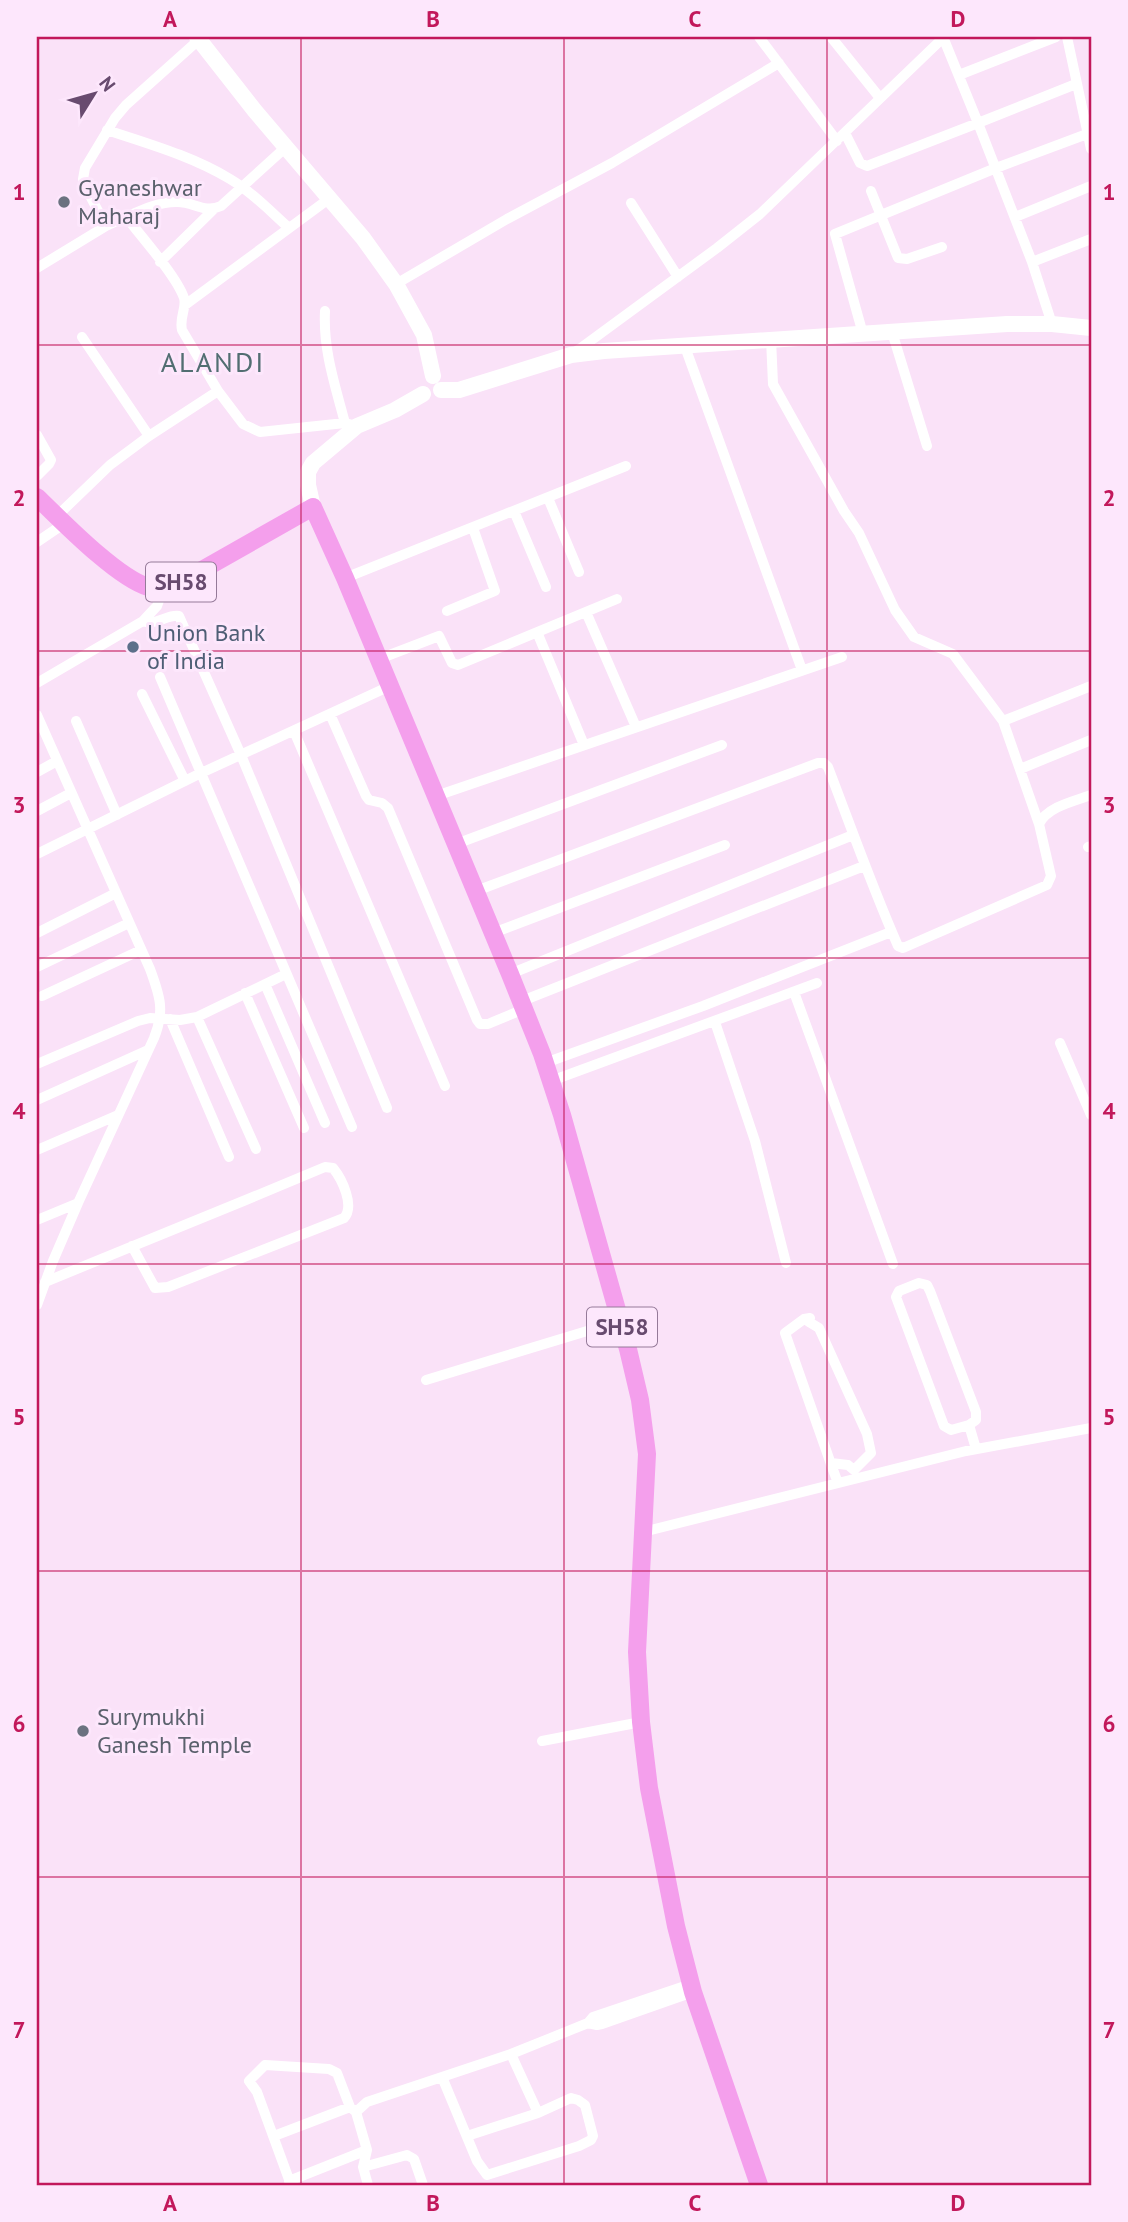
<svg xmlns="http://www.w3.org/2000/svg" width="1128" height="2222" font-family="'PT Sans',sans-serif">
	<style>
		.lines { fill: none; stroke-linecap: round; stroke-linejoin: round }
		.minor { stroke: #fff; stroke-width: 10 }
		.secondary { stroke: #fff; stroke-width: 16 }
		.primary { stroke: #f49fec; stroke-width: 18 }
		.grid { fill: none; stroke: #c2185b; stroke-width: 2; stroke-opacity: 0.55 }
		.worship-dot { fill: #6b7280; stroke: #fde7fc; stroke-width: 2.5 }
		.service-dot { fill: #5c6f8a; stroke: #fde7fc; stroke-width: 2.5 }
		.labels { text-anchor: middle; stroke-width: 6; stroke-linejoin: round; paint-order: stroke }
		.shield { fill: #fde7fc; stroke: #957a99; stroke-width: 2 }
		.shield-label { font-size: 23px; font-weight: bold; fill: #684b6f }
		.worship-label { font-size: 24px; fill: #5b616d; stroke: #fde7fc; text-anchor: start }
		.service-label { font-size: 24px; fill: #4e5e75; stroke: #fde7fc; text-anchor: start }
		.quarter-label { font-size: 28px; letter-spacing: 2px; fill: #526e72; stroke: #fde7fc }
		.neatline { fill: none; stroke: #c2185b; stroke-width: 2.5 }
		.grid-label { font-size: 23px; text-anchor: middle; font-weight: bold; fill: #c2185b }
	</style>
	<rect width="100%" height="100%" fill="#fae2f8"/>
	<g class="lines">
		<!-- minor -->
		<path class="minor" d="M759 37 837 141
			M831 37 880 98
			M1067 37 1091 149
			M959 75 1056 37
			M107 130C149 144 192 156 230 179 252 192 270 211 289 228
			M845 133 860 163 867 166 978 123 943 37
			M871 191 898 258 907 259 942 247
			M631 203 678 277
			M126 217C142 210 159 202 176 202 193 201 204 214 221 206L286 147
			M1015 217 1091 186
			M160 262 213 210
			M1032 262 1091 239
			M37 268 106 226 88 192 83 179 85 168 115 118 126 105 202 37
			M396 284 507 219 612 163 779 63
			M185 305 330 198
			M325 311C323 350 335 385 345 423
			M1052 324 1032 262 978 123 1076 84
			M892 332 927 446
			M863 334 835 234 996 168 1087 134
			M82 337 149 436
			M771 339 773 384 844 511 859 533 895 610 914 637 953 654 1003 721 1039 824
			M684 344 802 670
			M574 353 717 248 760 214 944 37
			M218 391 243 424 260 432 345 423 357 426
			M37 435 51 460 49 464 37 476
			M548 498 579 572
			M514 511 546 587
			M57 516 110 465 149 436 218 391 182 330C179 317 187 308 184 298 177 277 141 236 126 217L106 226
			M37 542 65 523
			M345 578 626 466
			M447 611 495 591 473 528
			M586 612 636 727
			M143 621C157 626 167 614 179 616L241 755 387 1108
			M537 632 584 745
			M379 659 439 636 452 663 458 665 617 599
			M160 677 352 1127
			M37 683 143 621 157 606 163 589
			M142 694 185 781
			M330 714 366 796 369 800 382 803 388 808 477 1020 480 1024H488L524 1009
			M37 715 150 969C160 996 165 1011 154 1038L78 1203 53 1261 37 1305
			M76 721 117 815
			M1003 721 1091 686
			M294 731 445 1086
			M1020 769 1091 740
			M37 772 57 761
			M436 796 842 657
			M37 811 71 793
			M456 844 722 745
			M1088 847 1091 846
			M37 854 199 774 390 686
			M476 891 818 763H824L828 767C851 827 872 887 898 946L903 948 1047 885 1051 876 1039 824C1047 807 1074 801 1091 795
			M37 933 116 893
			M493 933 725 845
			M37 967 129 923
			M510 974 853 835
			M265 984 325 1123
			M794 992 893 1264
			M245 993 304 1128
			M42 996 141 950
			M522 1001 864 866
			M197 1017 256 1149
			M170 1019 229 1157
			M715 1022 755 1141 786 1263
			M1060 1043 1091 1115
			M545 1063 703 1006 891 932
			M37 1064 138 1021 150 1018 180 1020 197 1017 286 974
			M551 1081 817 983
			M37 1100 148 1050
			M37 1150 118 1115
			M37 1220 78 1203
			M45 1282C139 1244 232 1206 325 1167L333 1168C342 1179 355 1206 344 1218L168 1287 155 1288 132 1246
			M919 1283 927 1285 930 1291 976 1412V1420L969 1425 951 1430 944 1426 896 1297 899 1291Z
			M426 1380 620 1321
			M969 1425 976 1449
			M831 1463 848 1465 854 1470 871 1453 867 1434 819 1328 809 1322 810 1318 804 1319 785 1333 832 1467 838 1483
			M643 1532 966 1451 1091 1428
			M542 1741 641 1722
			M691 1984 593 2017 588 2023 597 2025 602 2024 693 1992
			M511 2054 538 2113
			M442 2077 477 2161 487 2175 579 2146 591 2140 593 2136 585 2105 578 2100 571 2098 538 2113 467 2136
			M356 2112 367 2102 511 2054 588 2023
			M274 2136 350 2107
			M363 2167 407 2155 414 2159 423 2185
			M289 2181 367 2150
			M291 2185 257 2092 249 2081 265 2065 329 2069 337 2073 350 2107 356 2112 367 2150 363 2167 368 2185"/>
		<!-- secondary -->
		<path class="secondary" d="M197 37 255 111 363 238 396 284 424 335 433 376
			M441 390H459L571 355 604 351 1007 324H1052L1091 328
			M313 507 308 485V472L313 463 357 426 395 410 423 394"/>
		<!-- primary -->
		<path class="primary" d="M37 497C62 521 116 577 148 587 160 591 168 587 179 583L313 507 345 578 510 974 542 1054 562 1115 628 1349 640 1400 647 1454 637 1652 641 1722 649 1788 676 1926 693 1992 759 2185"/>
	</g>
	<!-- grid -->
	<path class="grid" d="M301 37V2185M564 37V2185M827 37V2185M37 345H1091M37 651H1091M37 958H1091M37 1264H1091M37 1571H1091M37 1877H1091"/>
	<!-- markers -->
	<g class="worship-dot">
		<circle cx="64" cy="202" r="7"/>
		<circle cx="83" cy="1731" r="7"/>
	</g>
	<circle class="service-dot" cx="133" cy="647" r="7"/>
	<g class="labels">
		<!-- shield labels -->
		<g class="shield">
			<rect x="146" y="562.5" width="70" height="39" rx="5"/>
			<rect x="587" y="1307.5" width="70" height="39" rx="5"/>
		</g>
		<g class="shield-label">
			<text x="181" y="590">SH58</text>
			<text x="622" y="1335">SH58</text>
		</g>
		<!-- worship labels -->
		<g class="worship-label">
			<text x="78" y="196">Gyaneshwar<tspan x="78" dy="28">Maharaj</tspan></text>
			<text x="97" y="1725">Surymukhi<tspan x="97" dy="28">Ganesh Temple</tspan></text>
		</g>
		<!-- service labels -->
		<g class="service-label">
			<text x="147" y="641">Union Bank<tspan x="147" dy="28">of India</tspan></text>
		</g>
		<!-- quarter labels -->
		<g class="quarter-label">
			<text x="213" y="372">ALANDI</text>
		</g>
	</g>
	<!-- border -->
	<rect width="1128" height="2222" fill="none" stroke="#fde7fc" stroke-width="77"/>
	<!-- north arrow -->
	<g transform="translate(94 94) rotate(53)" stroke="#fde7fc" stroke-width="5" paint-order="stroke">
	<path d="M0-5L12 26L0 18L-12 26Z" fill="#684b6f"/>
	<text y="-10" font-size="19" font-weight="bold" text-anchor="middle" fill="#684b6f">N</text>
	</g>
	<rect x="38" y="38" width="1052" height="2146" class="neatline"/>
	<g class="grid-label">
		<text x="170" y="27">A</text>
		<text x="433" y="27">B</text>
		<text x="695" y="27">C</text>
		<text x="958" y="27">D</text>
		<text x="19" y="200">1</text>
		<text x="1109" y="200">1</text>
		<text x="19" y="506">2</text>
		<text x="1109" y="506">2</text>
		<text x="19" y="813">3</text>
		<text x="1109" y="813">3</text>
		<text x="19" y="1119">4</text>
		<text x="1109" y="1119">4</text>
		<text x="19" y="1425">5</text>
		<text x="1109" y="1425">5</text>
		<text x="19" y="1732">6</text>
		<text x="1109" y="1732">6</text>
		<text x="19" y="2038">7</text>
		<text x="1109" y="2038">7</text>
		<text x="170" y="2211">A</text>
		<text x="433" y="2211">B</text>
		<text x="695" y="2211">C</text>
		<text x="958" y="2211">D</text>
	</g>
</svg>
